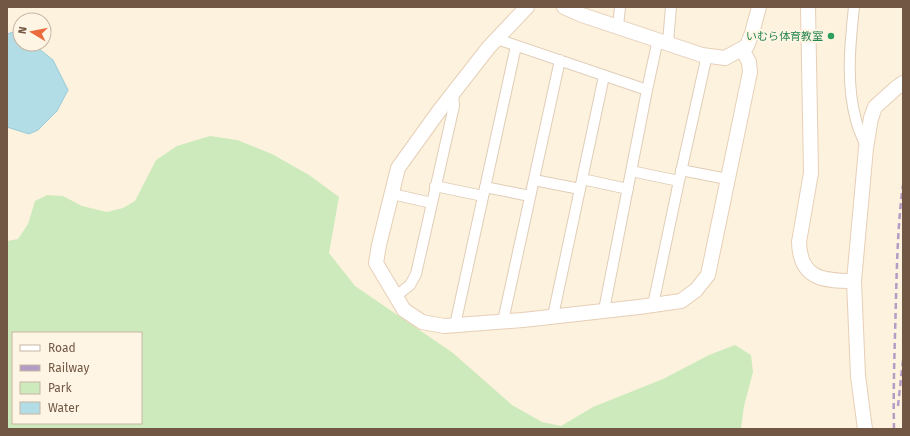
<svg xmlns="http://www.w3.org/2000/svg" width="910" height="436" font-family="'Fira Sans','Noto Sans JP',sans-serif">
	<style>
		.green { fill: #cdeabc; fill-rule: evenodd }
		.water { fill: #b2dce6; stroke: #98cbd8 }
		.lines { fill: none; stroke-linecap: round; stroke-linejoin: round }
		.street-casing { stroke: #e0cdb9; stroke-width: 12 }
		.secondary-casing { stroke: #e6cfb7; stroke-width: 16 }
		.street { stroke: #fff; stroke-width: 10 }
		.secondary { stroke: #fff; stroke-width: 14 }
		.rail { stroke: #b49dc5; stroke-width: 2.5; stroke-dasharray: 6 4; stroke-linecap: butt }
		.leisure-dot { fill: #2e9e5b; stroke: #fff5e4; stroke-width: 1.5 }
		.labels { text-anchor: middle; stroke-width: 4; stroke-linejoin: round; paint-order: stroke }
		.leisure-label { font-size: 11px; fill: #27864d; stroke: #fff5e4; text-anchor: end }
	</style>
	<rect width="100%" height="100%" fill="#fdf2dd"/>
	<!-- green -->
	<path class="green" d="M210 136 237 140 272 154 309 175 339 197 329 253 355 286 453 353 512 405 542 422 561 426 593 407 663 379 709 355 735 345 751 355 753 372 744 406 741 429H7V241L18 239 28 224 35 201 47 195 63 196 82 206 107 212 123 208 135 201 156 160 177 146ZM13 333H141V423H13Z"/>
	<!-- water -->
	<path class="water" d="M17 31 20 34V44H33L53 60 68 90 57 111 38 130 29 134 7 127V34Z"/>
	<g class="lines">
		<defs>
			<path id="street" d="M854 7C850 44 846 84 856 120 858 129 862 137 866 146
				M618 26 620 7
				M497 39 647 90 604 310
				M668 42 671 7
				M647 90 658 39
				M681 170 727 179
				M631 171 679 181 707 55
				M582 179 628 189
				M534 180 580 189
				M435 186 483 196
				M485 187 530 196
				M392 194 432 203
				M396 296 410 285 416 274 454 106 453 93
				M653 305 679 181
				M553 316 604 76
				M503 321 560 60
				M455 325 516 46"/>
			<path id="secondary" d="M527 7 489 47 439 111 398 168 379 245 376 263 404 310 422 322 444 326 523 320 639 307 681 301 696 290 708 275 750 72 749 62 742 49
				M564 7 582 15 702 55 725 58 747 46 752 33 759 7
				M808 7 811 173 799 242C800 279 823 281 854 281
				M865 429 858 376 854 281 866 148 871 118 875 107 896 88 903 83"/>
		</defs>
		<!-- street casing -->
		<use href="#street" class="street-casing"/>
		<!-- secondary casing -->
		<use href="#secondary" class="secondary-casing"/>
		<!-- street -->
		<use href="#street" class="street"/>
		<!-- secondary -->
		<use href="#secondary" class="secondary"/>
		<!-- rail -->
		<path class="rail" d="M898 406 903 360
			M894 429C893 385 895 341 896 298 897 260 898 222 903 185"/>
	</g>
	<!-- markers -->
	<circle class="leisure-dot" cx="831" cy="36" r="4"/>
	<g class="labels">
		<!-- leisure labels -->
		<g class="leisure-label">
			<text x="823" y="40">いむら体育教室</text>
		</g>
	</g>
	<!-- border -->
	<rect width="910" height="436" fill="none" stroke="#725745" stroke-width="16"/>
	<!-- legend -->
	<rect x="12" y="332" width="130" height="92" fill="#fff5e4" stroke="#c7b6a4"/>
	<rect x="20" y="345" width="20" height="6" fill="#ffffff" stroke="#c7b6a4"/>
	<text x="48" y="352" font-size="12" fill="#725745">Road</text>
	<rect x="20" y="365" width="20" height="6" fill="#b49dc5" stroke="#c7b6a4"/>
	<text x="48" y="372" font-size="12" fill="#725745">Railway</text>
	<rect x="20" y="382" width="20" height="12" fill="#cdeabc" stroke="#c7b6a4"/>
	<text x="48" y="392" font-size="12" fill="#725745">Park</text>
	<rect x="20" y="402" width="20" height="12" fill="#b2dce6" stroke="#c7b6a4"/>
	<text x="48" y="412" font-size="12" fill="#725745">Water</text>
	<!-- north arrow -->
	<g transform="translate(32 32) rotate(280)"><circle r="19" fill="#fff5e4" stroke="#c7b6a4"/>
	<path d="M0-3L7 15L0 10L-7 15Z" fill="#ec6b3d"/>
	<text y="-6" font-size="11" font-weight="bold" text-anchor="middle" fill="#725745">N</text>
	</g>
</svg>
